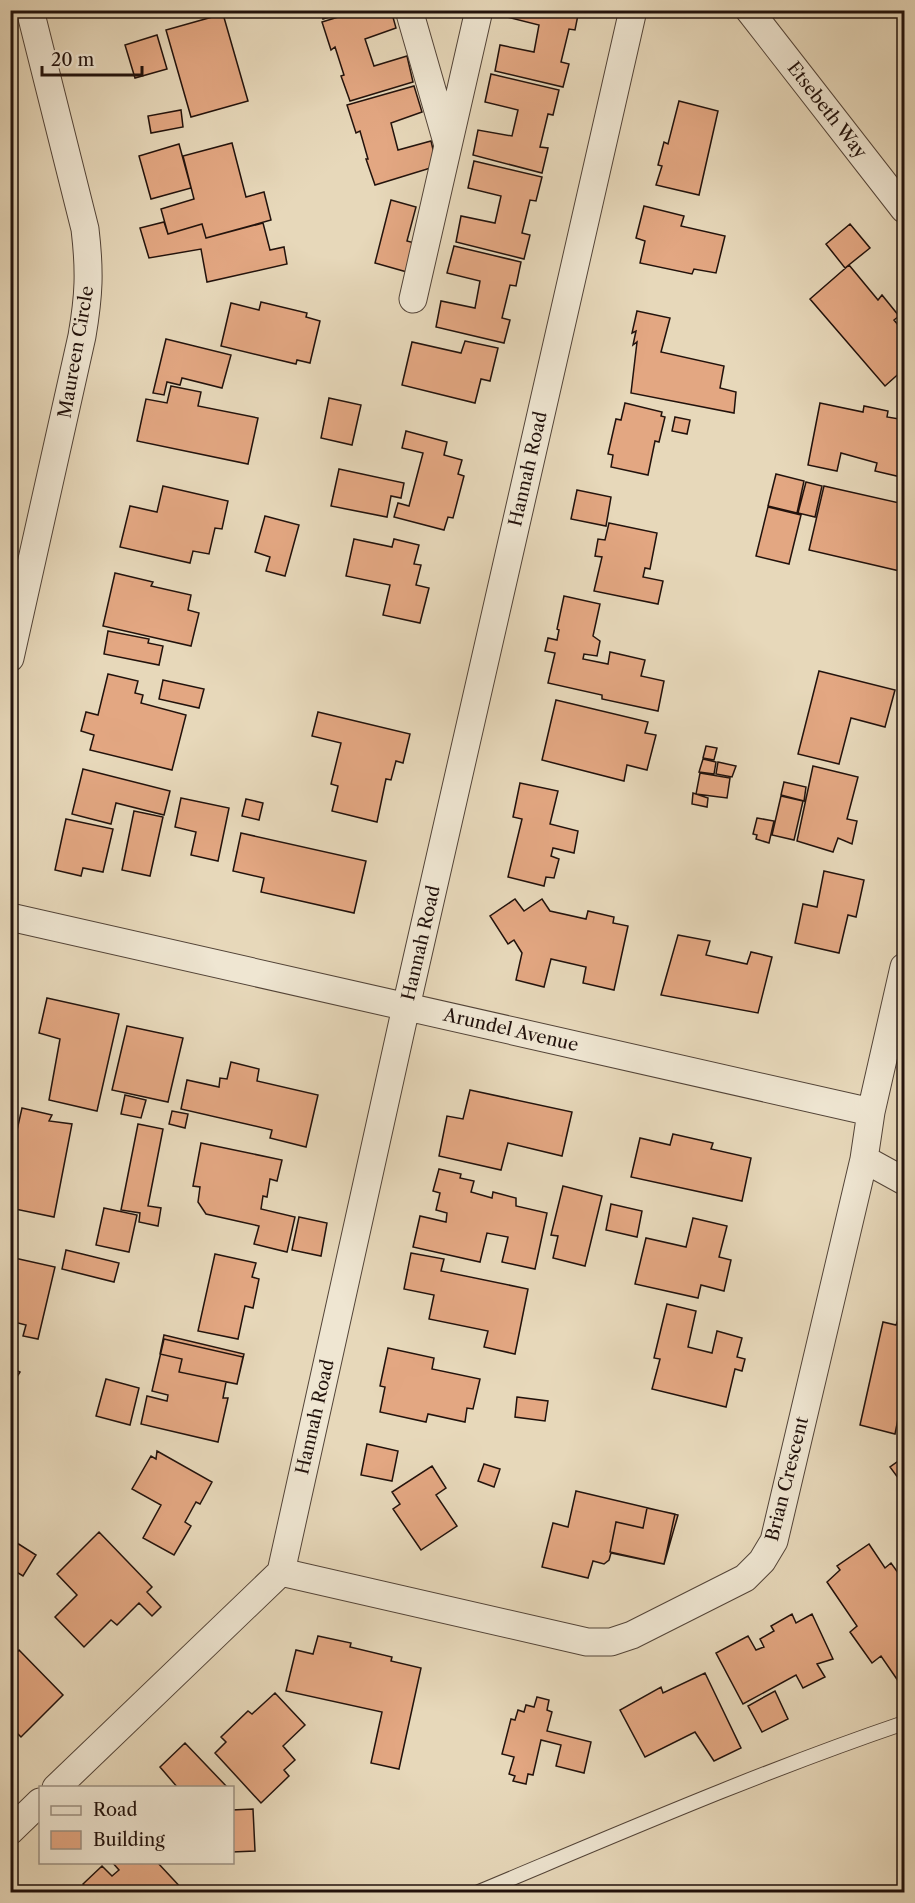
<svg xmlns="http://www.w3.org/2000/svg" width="915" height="1903" font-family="'Libre Caslon Text',serif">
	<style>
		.building { fill: #e3a782; stroke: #22120c; stroke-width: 1.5 }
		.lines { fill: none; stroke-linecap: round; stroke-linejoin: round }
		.service-casing { stroke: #534438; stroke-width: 16 }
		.minor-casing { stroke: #534438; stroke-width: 29 }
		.service { stroke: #efe6d2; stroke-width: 14 }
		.minor { stroke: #efe6d2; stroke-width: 27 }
		.labels { text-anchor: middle; stroke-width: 4.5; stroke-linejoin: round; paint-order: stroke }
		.street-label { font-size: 18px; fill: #22120c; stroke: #efe6d2 }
	</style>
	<rect width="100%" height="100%" fill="#e7d8ba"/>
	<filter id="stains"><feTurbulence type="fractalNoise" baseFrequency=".00333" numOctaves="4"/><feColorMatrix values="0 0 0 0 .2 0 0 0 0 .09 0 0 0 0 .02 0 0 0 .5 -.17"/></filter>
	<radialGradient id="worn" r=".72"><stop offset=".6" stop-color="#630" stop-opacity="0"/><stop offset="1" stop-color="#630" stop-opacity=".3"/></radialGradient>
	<!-- building -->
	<path class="building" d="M320 10H350L323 19Z
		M361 10H391L396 28 365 39 374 66 407 56 413 82 350 101 341 76 344 75 335 47 331 50 322 22Z
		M509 10H579L575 30 569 29 561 62 569 64 563 87 495 71 500 45 534 52 539 25 507 17Z
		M223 14 248 101 191 117 166 30Z
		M157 35 167 69 135 78 125 45Z
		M491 74 559 90 553 115 548 114 540 147 548 148 542 173 473 155 478 130 512 136 518 110 485 102Z
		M414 86 422 112 391 123 398 150 431 141 437 166 375 185 366 159H368L360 131 356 133 347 105Z
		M679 101 718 111 699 195 656 185 662 166 658 165 664 142 668 144Z
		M181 110 183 127 151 133 148 116Z
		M232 143 246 197 264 192 271 220 206 238 202 224 168 234 161 209 194 199 183 156Z
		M179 144 191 188 151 199 139 156Z
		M474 161 542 177 536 201 530 200 522 233 530 235 524 259 456 242 461 216 495 223 501 196 468 188Z
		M391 200 416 207 407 241 422 245 414 274 375 263Z
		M644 206 684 216 681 226 725 236 716 273 694 269 692 274 640 263 645 241 636 238Z
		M164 222 168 234 202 224 206 238 263 223 270 250 284 247 287 264 207 282 201 249 149 258 140 228Z
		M850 224 870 248 845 268 826 244Z
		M454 246 521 262 516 286 510 285 502 318 510 320 504 343 436 327 441 301 475 308 480 281 447 273Z
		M849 265 878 300 882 295 899 316 894 320 904 332V369L885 386 810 299Z
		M261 302 307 313 306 317 320 321 310 363 297 360 296 364 221 346 231 303 259 310Z
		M637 311 670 318 661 352 724 366 720 388 736 392 734 413 631 393 637 342 633 345 636 331 632 333Z
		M166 339 231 355 222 388 182 378 180 385 167 382 164 395 153 393Z
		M465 341 498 348 490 381 481 379 475 403 402 385 412 342 461 353Z
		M171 386 201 392 198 406 258 418 248 464 137 441 146 399 167 403Z
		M329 398 361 405 352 445 321 438Z
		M625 403 662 412 661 416 665 417 659 442 655 441 648 475 611 467 613 455 608 454 616 419 621 420Z
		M820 403 863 412 864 406 888 411 887 417 899 419 904 416V469L901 477 875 471 877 463 841 453 837 471 808 465Z
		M675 417 690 420 687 434 672 431Z
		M406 431 447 442 444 455 462 460 458 474 464 476 453 518 448 517 444 530 394 517 398 503 409 506 423 453 402 448Z
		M339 469 404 483 401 498 391 496 387 517 331 506Z
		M776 474 804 481 797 513 768 506Z
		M806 482 822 486 815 517 798 513Z
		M163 486 228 501 222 529 215 528 209 554 193 551 190 563 120 547 130 506 157 512Z
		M824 486 904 504V572L809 550Z
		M577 490 611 497 606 526 571 519Z
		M768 507 801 515 789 564 756 556Z
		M265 516 299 525 285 576 266 571 270 557 255 552Z
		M609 523 657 533 650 569 645 568 643 577 663 581 658 604 594 591 602 557 595 556 598 539 605 540Z
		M354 539 392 547 394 539 419 545 414 564 421 565 416 585 429 588 420 623 383 615 390 585 346 576Z
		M115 573 153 582 151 586 191 595 188 610 199 613 191 646 103 626Z
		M564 596 600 604 593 636 600 641 597 656 584 654 583 659 608 664 610 652 645 660 641 676 664 681 658 711 602 699V695L548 683 555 653 545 651 548 638 557 640 559 630 557 629Z
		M108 631 149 639 148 643 163 646 159 665 104 654Z
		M819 671 895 690 885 727 851 718 839 764 798 754Z
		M108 674 138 681 135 693 143 695 141 703 186 715 172 770 90 750 94 735 81 731 86 712 98 715Z
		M163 680 204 689 199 708 159 699Z
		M556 700 648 722 645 733 656 735 647 770 627 765 624 781 542 760Z
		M318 712 410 734 403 763 396 761 391 780 386 779 377 822 332 811 338 786 331 784 341 743 312 736Z
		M706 746 717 748 714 760 703 758Z
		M703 759 716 762 714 774 699 772Z
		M718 762 736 766 732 777 716 774Z
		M813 766 858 777 847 819 857 821 852 844 838 838 833 852 797 841Z
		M83 769 170 791 164 815 116 803 111 824 72 814Z
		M700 773 730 778 727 798 696 794Z
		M784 782 806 787 804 801 781 795Z
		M520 783 558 791 550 824 578 831 574 853 553 848 551 856 559 859 554 878 546 877 544 886 508 877 522 819 513 817Z
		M693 793 708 798 707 807 692 804Z
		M781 796 803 801 794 840 772 835Z
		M181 798 229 808 218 861 191 855 196 832 175 827Z
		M246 799 263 803 259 820 242 816Z
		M134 811 163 817 150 876 122 870Z
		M757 818 774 821 769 843 756 839 757 835 753 834Z
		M66 819 113 829 103 872 83 868 81 876 55 870Z
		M241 833 366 861 354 913 261 892 264 878 233 871Z
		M824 871 864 880 856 917 848 915 839 953 795 943 803 904 817 907Z
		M515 899 524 911 542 899 550 911 586 919 588 911 614 917 613 923 628 926 614 990 583 983 586 967 551 959 544 987 516 980 522 953 514 940 508 944 490 916Z
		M678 935 710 941 706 955 747 964 751 952 772 957 758 1013 661 995Z
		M47 998 119 1014 97 1111 49 1100 60 1039 39 1033Z
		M127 1026 183 1038 168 1102 112 1090Z
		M231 1062 259 1069 257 1081 318 1095 306 1147 270 1138 272 1130 181 1109 187 1080 219 1087 220 1078 227 1079Z
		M470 1090 572 1112 562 1156 508 1143 501 1170 439 1156 447 1116 463 1119Z
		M125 1095 146 1100 141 1118 121 1114Z
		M22 1108 52 1115 49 1121 72 1124 54 1217 10 1208V1161Z
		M172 1111 188 1114 185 1128 169 1124Z
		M138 1124 163 1129 148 1206 161 1208 158 1226 139 1222 140 1213 121 1210Z
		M673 1134 713 1143 711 1149 751 1158 742 1201 631 1177 640 1138 670 1145Z
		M201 1143 282 1160 277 1181 270 1179 267 1197 263 1196 261 1209 295 1217 287 1252 254 1244 259 1226 206 1214 198 1202 200 1187 193 1186Z
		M439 1169 461 1174 460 1178 474 1181 471 1192 492 1198 493 1192 516 1198V1206L547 1213 535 1269 502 1262 508 1237 487 1233 480 1262 413 1247 420 1216 446 1222 447 1213 436 1210 440 1193 433 1191Z
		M563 1186 602 1196 585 1266 553 1258 558 1236 551 1235Z
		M611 1204 642 1211 637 1237 606 1230Z
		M104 1208 137 1215 129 1252 96 1245Z
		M299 1217 327 1223 321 1256 292 1250Z
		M693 1218 727 1226 719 1257 731 1260 724 1291 701 1285 698 1298 635 1284 646 1238 686 1247Z
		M66 1250 119 1263 114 1282 62 1269Z
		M411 1253 444 1259 441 1271 528 1289 515 1354 484 1347 488 1331 429 1319 434 1295 404 1289Z
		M215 1254 256 1263 252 1277 259 1279 253 1308 245 1306 238 1339 198 1331Z
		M10 1257 55 1267 38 1339 23 1336 26 1325 14 1322 16 1312 10 1311Z
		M667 1304 696 1311 688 1347 712 1353 717 1331 742 1338 737 1357 745 1359 742 1371 735 1369 726 1407 652 1389 660 1359 654 1358Z
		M898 1320 904 1322V1421L898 1419 895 1434 860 1425 883 1322 896 1325Z
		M164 1335 244 1354 237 1384 179 1372 182 1359 160 1354Z
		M164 1339 243 1357 237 1384 226 1382 223 1398H228L218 1442 141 1424 147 1396 167 1401 168 1395 152 1391Z
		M388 1348 434 1358 432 1369 480 1379 473 1409 467 1408 465 1422 428 1414 426 1422 380 1412 385 1387 380 1386Z
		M10 1367 20 1372 10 1388Z
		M106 1379 139 1388 130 1425 96 1416Z
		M517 1397 548 1401 545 1421 515 1417Z
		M367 1444 398 1451 392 1481 361 1475Z
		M157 1451 212 1482 200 1504 196 1502 185 1522 191 1526 174 1555 143 1538 161 1505 132 1489 151 1456 156 1459Z
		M904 1457V1486L890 1467Z
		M484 1464 500 1469 494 1487 478 1481Z
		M432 1466 446 1488 436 1495 457 1526 421 1550 393 1509 400 1504 392 1492Z
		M576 1491 678 1515 664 1564 611 1553 609 1560 604 1564 593 1561 588 1578 542 1567 553 1523 568 1527Z
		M647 1508 675 1514 664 1564 610 1552 616 1522 643 1528Z
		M99 1532 152 1587 147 1592 161 1607 152 1616 139 1603 117 1625 111 1620 84 1647 55 1617 77 1595 57 1574Z
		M17 1543 36 1555 23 1576 10 1568V1552Z
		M869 1544 885 1568 891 1563 904 1581 903 1688 881 1656 872 1663 850 1632 857 1626 827 1582 840 1570 837 1566Z
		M792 1614 796 1623 812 1614 833 1659 817 1664 825 1677 803 1688 796 1675 743 1704 716 1653 748 1636 756 1650 764 1647 760 1639 774 1631 771 1626Z
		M318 1636 351 1643 350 1647 392 1657 391 1661 421 1668 399 1769 371 1763 382 1712 286 1691 296 1650 313 1654Z
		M19 1650 63 1695 21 1737 10 1726V1653L14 1656Z
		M705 1673 741 1748 714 1761 695 1732 645 1757 620 1710 661 1687 663 1693Z
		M775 1691 788 1719 762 1732 748 1706Z
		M275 1693 305 1725 283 1746 295 1760 284 1770 289 1776 261 1803 215 1753 226 1742 221 1737 248 1711 252 1714Z
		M537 1697 549 1700 547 1710 552 1712 547 1731 591 1742 584 1773 556 1766 561 1745 541 1740 533 1775 528 1774 526 1784 513 1781 515 1776 509 1774 514 1757 502 1754 511 1719 515 1720 518 1710 524 1712 526 1705 534 1707Z
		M185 1743 228 1788H178L160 1767Z
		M253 1809 255 1851 232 1852V1810Z
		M112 1862H157L185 1892H90L83 1884 102 1866 112 1876 119 1870Z"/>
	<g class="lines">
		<defs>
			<path id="service" d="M479 1892C620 1833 760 1772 904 1723"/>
			<path id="minor" d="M409 10 447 142
				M749 10 904 209
				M413 299 479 10
				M10 658 82 336C89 295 90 271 85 229L30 10
				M10 917 871 1112
				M864 1159 904 1181
				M281 1572 587 1642H611L632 1635 745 1578 762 1561 774 1541 864 1159 871 1112 904 967
				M56 1788 281 1572 406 1007 633 10
				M10 1831 40 1802"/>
		</defs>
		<!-- service casing -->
		<use href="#service" class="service-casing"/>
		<!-- minor casing -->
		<use href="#minor" class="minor-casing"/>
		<!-- service -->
		<use href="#service" class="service"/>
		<!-- minor -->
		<use href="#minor" class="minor"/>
	</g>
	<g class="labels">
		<!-- street labels -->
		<g class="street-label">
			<text transform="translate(827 110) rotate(52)" y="6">Etsebeth Way</text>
			<text transform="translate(76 352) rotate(-80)" y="6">Maureen Circle</text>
			<text transform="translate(528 469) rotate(-77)" y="6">Hannah Road</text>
			<text transform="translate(421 943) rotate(-77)" y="6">Hannah Road</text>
			<text transform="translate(511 1030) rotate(13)" y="6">Arundel Avenue</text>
			<text transform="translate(315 1417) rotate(-77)" y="6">Hannah Road</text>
			<text transform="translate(787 1479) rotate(-76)" y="6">Brian Crescent</text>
		</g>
	</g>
	<!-- margin -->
	<rect width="915" height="1903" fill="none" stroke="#e7d8ba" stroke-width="36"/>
	<rect x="12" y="12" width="891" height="1879" fill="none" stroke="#22120c" stroke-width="3"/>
	<rect x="18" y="18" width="879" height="1867" fill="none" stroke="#22120c" stroke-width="1.5"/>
	<!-- legend -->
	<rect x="39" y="1786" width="195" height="78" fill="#efe6d2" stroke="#9d9183" stroke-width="1.5"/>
	<rect x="51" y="1806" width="30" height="9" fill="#efe6d2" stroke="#9d9183" stroke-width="1.5"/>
	<text x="93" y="1816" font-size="18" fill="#22120c">Road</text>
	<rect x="51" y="1831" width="30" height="18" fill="#e3a782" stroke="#9d9183" stroke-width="1.5"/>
	<text x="93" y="1846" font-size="18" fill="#22120c">Building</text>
	<!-- scale -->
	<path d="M42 66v9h100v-9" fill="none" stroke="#22120c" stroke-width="3"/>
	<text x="51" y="66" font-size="18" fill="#22120c" stroke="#efe6d2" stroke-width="4.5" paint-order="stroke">20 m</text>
	<rect width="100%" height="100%" filter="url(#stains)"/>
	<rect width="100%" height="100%" fill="url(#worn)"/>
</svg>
